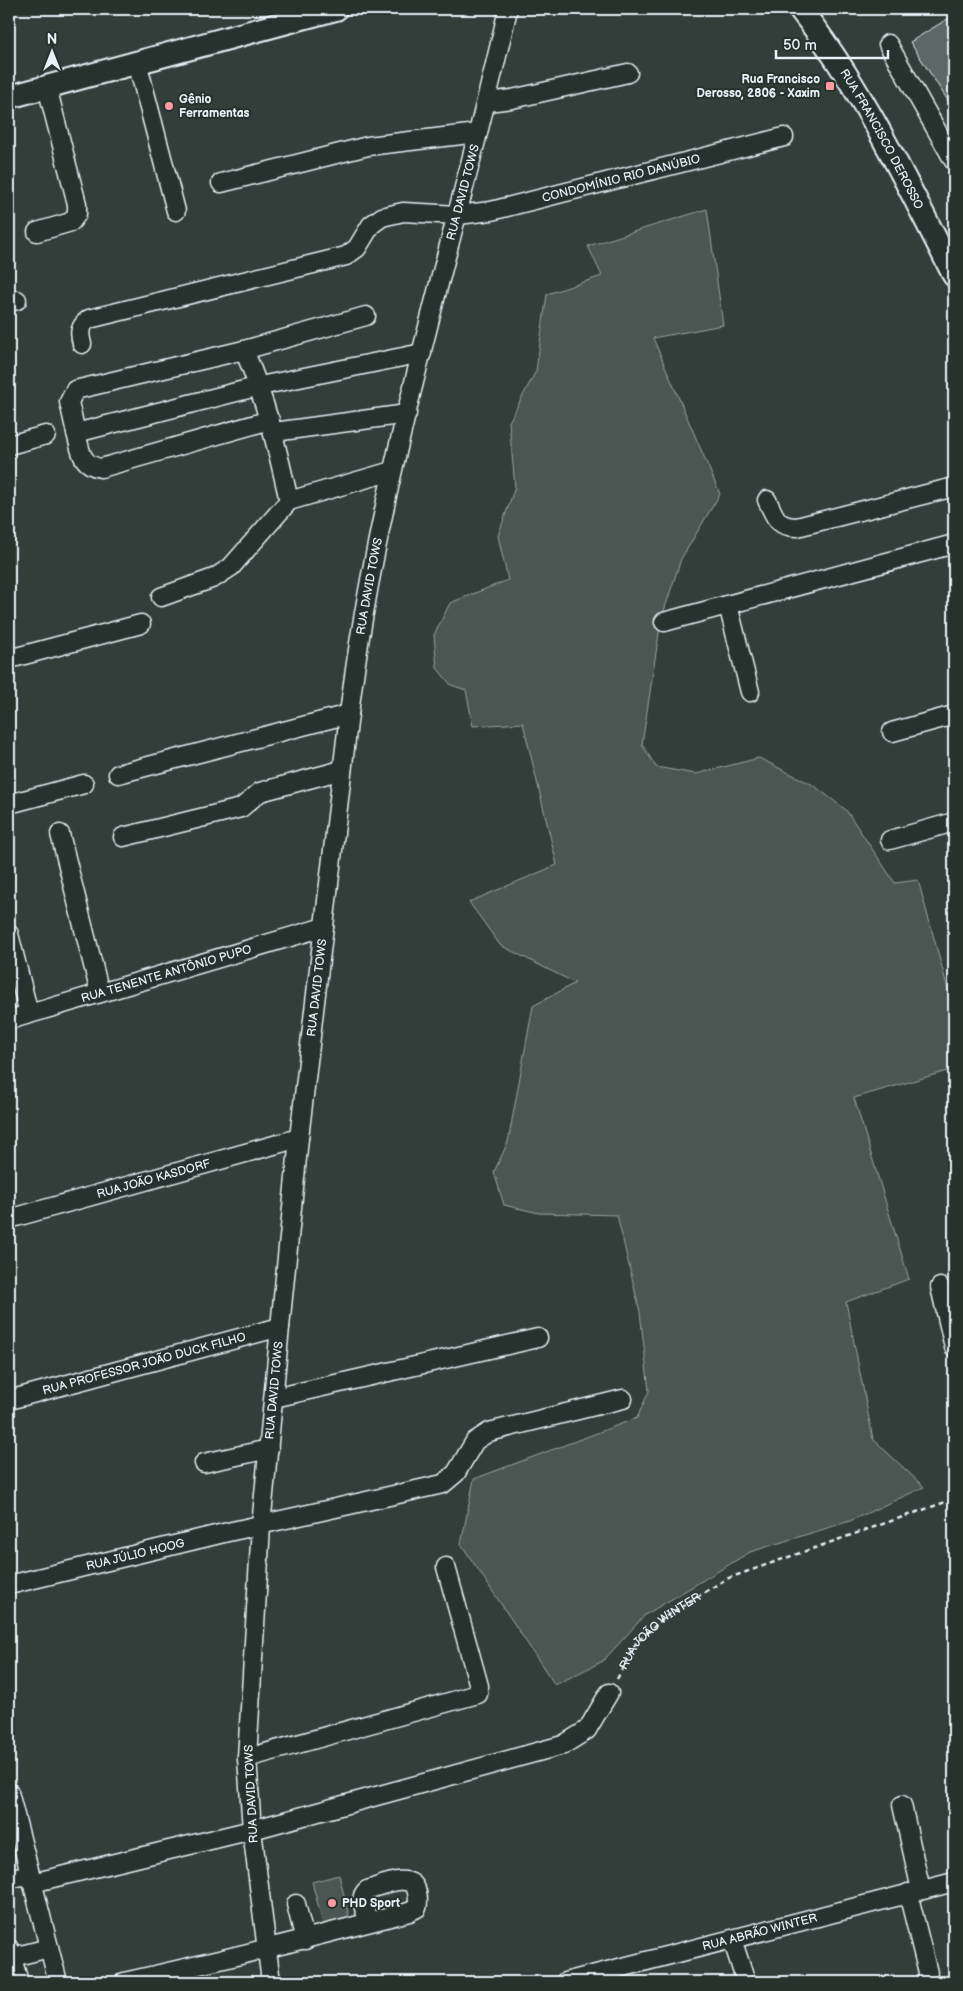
<svg xmlns="http://www.w3.org/2000/svg" width="963" height="1991" font-family="'Balsamiq Sans',sans-serif">
	<style>
		.green { fill: #495651; stroke: #98a4a4 }
		.building { fill: #5c6865; stroke: #e8f1f8 }
		.lines { fill: none; stroke-linecap: round; stroke-linejoin: round }
		.minor-casing { stroke: #e8f1f8; stroke-width: 21 }
		.major-casing { stroke: #e8f1f8; stroke-width: 26 }
		.path { stroke: #e8f1f8; stroke-width: 2.5; stroke-dasharray: 5 4; stroke-linecap: butt }
		.minor { stroke: #26332d; stroke-width: 18 }
		.major { stroke: #26332d; stroke-width: 22 }
		.poi-dot { fill: #ff9aa2; stroke: #26332d; stroke-width: 2 }
		.labels { text-anchor: middle; stroke-width: 4; stroke-linejoin: round; paint-order: stroke }
		.poi-label { font-size: 12px; font-weight: bold; fill: #e8f1f8; stroke: #26332d; text-anchor: start }
		.street-label { font-size: 12px; fill: #e8f1f8; stroke: #26332d }
	</style>
	<rect width="100%" height="100%" fill="#323e39"/>
	<filter id="ink" filterUnits="userSpaceOnUse"><feTurbulence type="fractalNoise" baseFrequency=".02" numOctaves="2"/><feDisplacementMap in="SourceGraphic" scale="10" xChannelSelector="R" yChannelSelector="G"/><feConvolveMatrix kernelMatrix="1 2 1 2 8 2 1 2 1" color-interpolation-filters="sRGB"/></filter>
	<g filter="url(#ink)">
		<!-- green -->
		<path class="green" d="M707 209 723 325 653 338 720 494 681 559 661 620 642 744 656 767 696 774 759 758 813 785 846 810 895 883 918 880 954 1011V1069L854 1098 909 1279 846 1302 873 1439 924 1487 850 1521 750 1552 645 1615 603 1661 555 1685 461 1544 474 1479 637 1418 649 1391 640 1312 617 1215 539 1213 504 1205 494 1172 508 1142 533 1006 575 983 500 945 469 902 557 865 523 723 473 726 466 690 451 685 437 668 434 635 450 603 508 580 498 536 515 487 509 422 536 371 547 294 602 276 588 246Z
			M339 1875 351 1925 325 1931 312 1882Z"/>
		<!-- building -->
		<path class="building" d="M954 15V110L910 42Z"/>
		<g class="lines">
			<defs>
				<g id="minor">
					<path d="M888 44 954 161"/>
					<path d="M137 62 176 211"/>
					<path d="M487 102 512 99 628 73"/>
					<path d="M221 183 368 146 478 133"/>
					<path d="M37 232 71 222 77 214V204L47 87"/>
					<path d="M9 302 17 300"/>
					<path d="M366 316 244 350 75 390 69 402 76 433 260 386 422 353"/>
					<path id="s2" d="M82 344C79 333 79 327 89 319L346 256 357 248 371 225 382 217 403 212 458 215 491 211 784 137"/>
					<path d="M244 350C266 401 277 447 289 501"/>
					<path d="M274 432 407 414"/>
					<path d="M76 433C81 450 80 465 101 468L270 420"/>
					<path d="M9 445 46 435"/>
					<path d="M767 500C775 516 776 527 797 527L954 487"/>
					<path d="M161 597 214 578 231 567 289 501 392 471"/>
					<path d="M728 605 750 692"/>
					<path d="M664 622 954 544"/>
					<path d="M9 659 141 624"/>
					<path d="M892 732 954 715"/>
					<path d="M118 774 349 714"/>
					<path d="M9 804 84 784"/>
					<path d="M60 834 100 993"/>
					<path d="M123 837 241 808 260 792 342 770"/>
					<path d="M890 840 954 822"/>
					<path d="M9 934 29 1014"/>
					<path id="s3" d="M9 1020 324 927"/>
					<path id="s4" d="M9 1219 299 1138"/>
					<path d="M940 1287 954 1347"/>
					<path d="M274 1398 538 1338"/>
					<path id="s5" d="M9 1400 280 1327"/>
					<path d="M204 1463 269 1449"/>
					<path id="s6" d="M9 1585 228 1532 443 1484 456 1473 475 1441 489 1432 623 1399"/>
					<path d="M247 1758 478 1694 479 1686 446 1567"/>
					<path d="M9 1792 58 1982"/>
					<path d="M902 1805 921 1890"/>
					<path d="M9 1879 30 1874"/>
					<path d="M32 1883 252 1830 563 1745 587 1730 609 1693"/>
					<path d="M908 1893 928 1973"/>
					<path d="M296 1904 305 1940"/>
					<path d="M732 1939 746 1982"/>
					<path d="M9 1948 19 1982"/>
					<path d="M9 1958 49 1948"/>
					<path d="M124 1982C220 1961 314 1937 409 1912L417 1908C419 1901 418 1898 417 1892 412 1870 381 1886 367 1890 357 1898 366 1912 369 1922"/>
					<path id="s7" d="M271 1982 252 1830 247 1758 261 1526 280 1327 299 1138 349 714C378 475 455 243 508 9"/>
					<path id="s8" d="M565 1982 954 1882"/>
				</g>
				<g id="major">
					<path id="s9" d="M800 9C863 89 907 184 954 275"/>
					<path d="M9 97 336 9"/>
				</g>
			</defs>
			<!-- minor casing -->
			<use href="#minor" class="minor-casing"/>
			<!-- major casing -->
			<use href="#major" class="major-casing"/>
			<!-- path -->
			<path class="path" id="s1" d="M617 1679 636 1643 665 1617 726 1579 954 1499"/>
			<!-- minor -->
			<use href="#minor" class="minor"/>
			<!-- major -->
			<use href="#major" class="major"/>
		</g>
	</g>
	<!-- markers -->
	<g class="poi-dot">
		<rect x="825" y="81" width="10" height="10" rx="2.5"/>
		<circle cx="169" cy="106" r="5"/>
		<circle cx="332" cy="1903" r="5"/>
	</g>
	<g class="labels">
		<!-- poi labels -->
		<g class="poi-label">
			<text x="820" y="83" text-anchor="end">Rua Francisco<tspan x="820" dy="14">Derosso, 2806 - Xaxim</tspan></text>
			<text x="179" y="103">Gênio<tspan x="179" dy="14">Ferramentas</tspan></text>
			<text x="342" y="1907">PHD Sport</text>
		</g>
		<!-- street labels -->
		<g class="street-label">
			<text dy="4" stroke="none"><textPath href="#s9" startOffset="154">RUA FRANCISCO DEROSSO</textPath></text>
			<text dy="4" stroke="none"><textPath href="#s2" startOffset="591">CONDOMÍNIO RIO DANÚBIO</textPath></text>
			<text dy="4" stroke="none"><textPath href="#s7" startOffset="1809">RUA DAVID TOWS</textPath></text>
			<text dy="4" stroke="none"><textPath href="#s7" startOffset="1404">RUA DAVID TOWS</textPath></text>
			<text dy="4" stroke="none"><textPath href="#s3" startOffset="164">RUA TENENTE ANTÔNIO PUPO</textPath></text>
			<text dy="4" stroke="none"><textPath href="#s7" startOffset="999">RUA DAVID TOWS</textPath></text>
			<text dy="4" stroke="none"><textPath href="#s4" startOffset="150">RUA JOÃO KASDORF</textPath></text>
			<text dy="4" stroke="none"><textPath href="#s5" startOffset="140">RUA PROFESSOR JOÃO DUCK FILHO</textPath></text>
			<text dy="4" stroke="none"><textPath href="#s7" startOffset="594">RUA DAVID TOWS</textPath></text>
			<text dy="4" stroke="none"><textPath href="#s6" startOffset="130">RUA JÚLIO HOOG</textPath></text>
			<text dy="4" stroke="none"><textPath href="#s1" startOffset="66">RUA JOÃO WINTER</textPath></text>
			<text transform="translate(251 1794) rotate(-93)" y="4">RUA DAVID TOWS</text>
			<text dy="4" stroke="none"><textPath href="#s8" startOffset="201">RUA ABRÃO WINTER</textPath></text>
		</g>
	</g>
	<!-- margin -->
	<rect width="963" height="1991" fill="none" stroke="#26332d" stroke-width="30"/>
	<rect x="15" y="15" width="933" height="1961" fill="none" stroke="#e8f1f8" stroke-width="2" filter="url(#ink)"/>
	<!-- north arrow -->
	<g transform="translate(52 52)" stroke="#26332d" stroke-width="4" paint-order="stroke">
	<path d="M0-4L9 19L0 12L-9 19Z" fill="#e8f1f8"/>
	<text y="-8" font-size="14" font-weight="bold" text-anchor="middle" fill="#e8f1f8">N</text>
	</g>
	<!-- scale -->
	<path d="M776 50v8h112v-8" fill="none" stroke="#e8f1f8" stroke-width="2.5"/>
	<text x="783" y="50" font-size="15" fill="#e8f1f8" stroke="#26332d" stroke-width="4" paint-order="stroke">50 m</text>
</svg>
